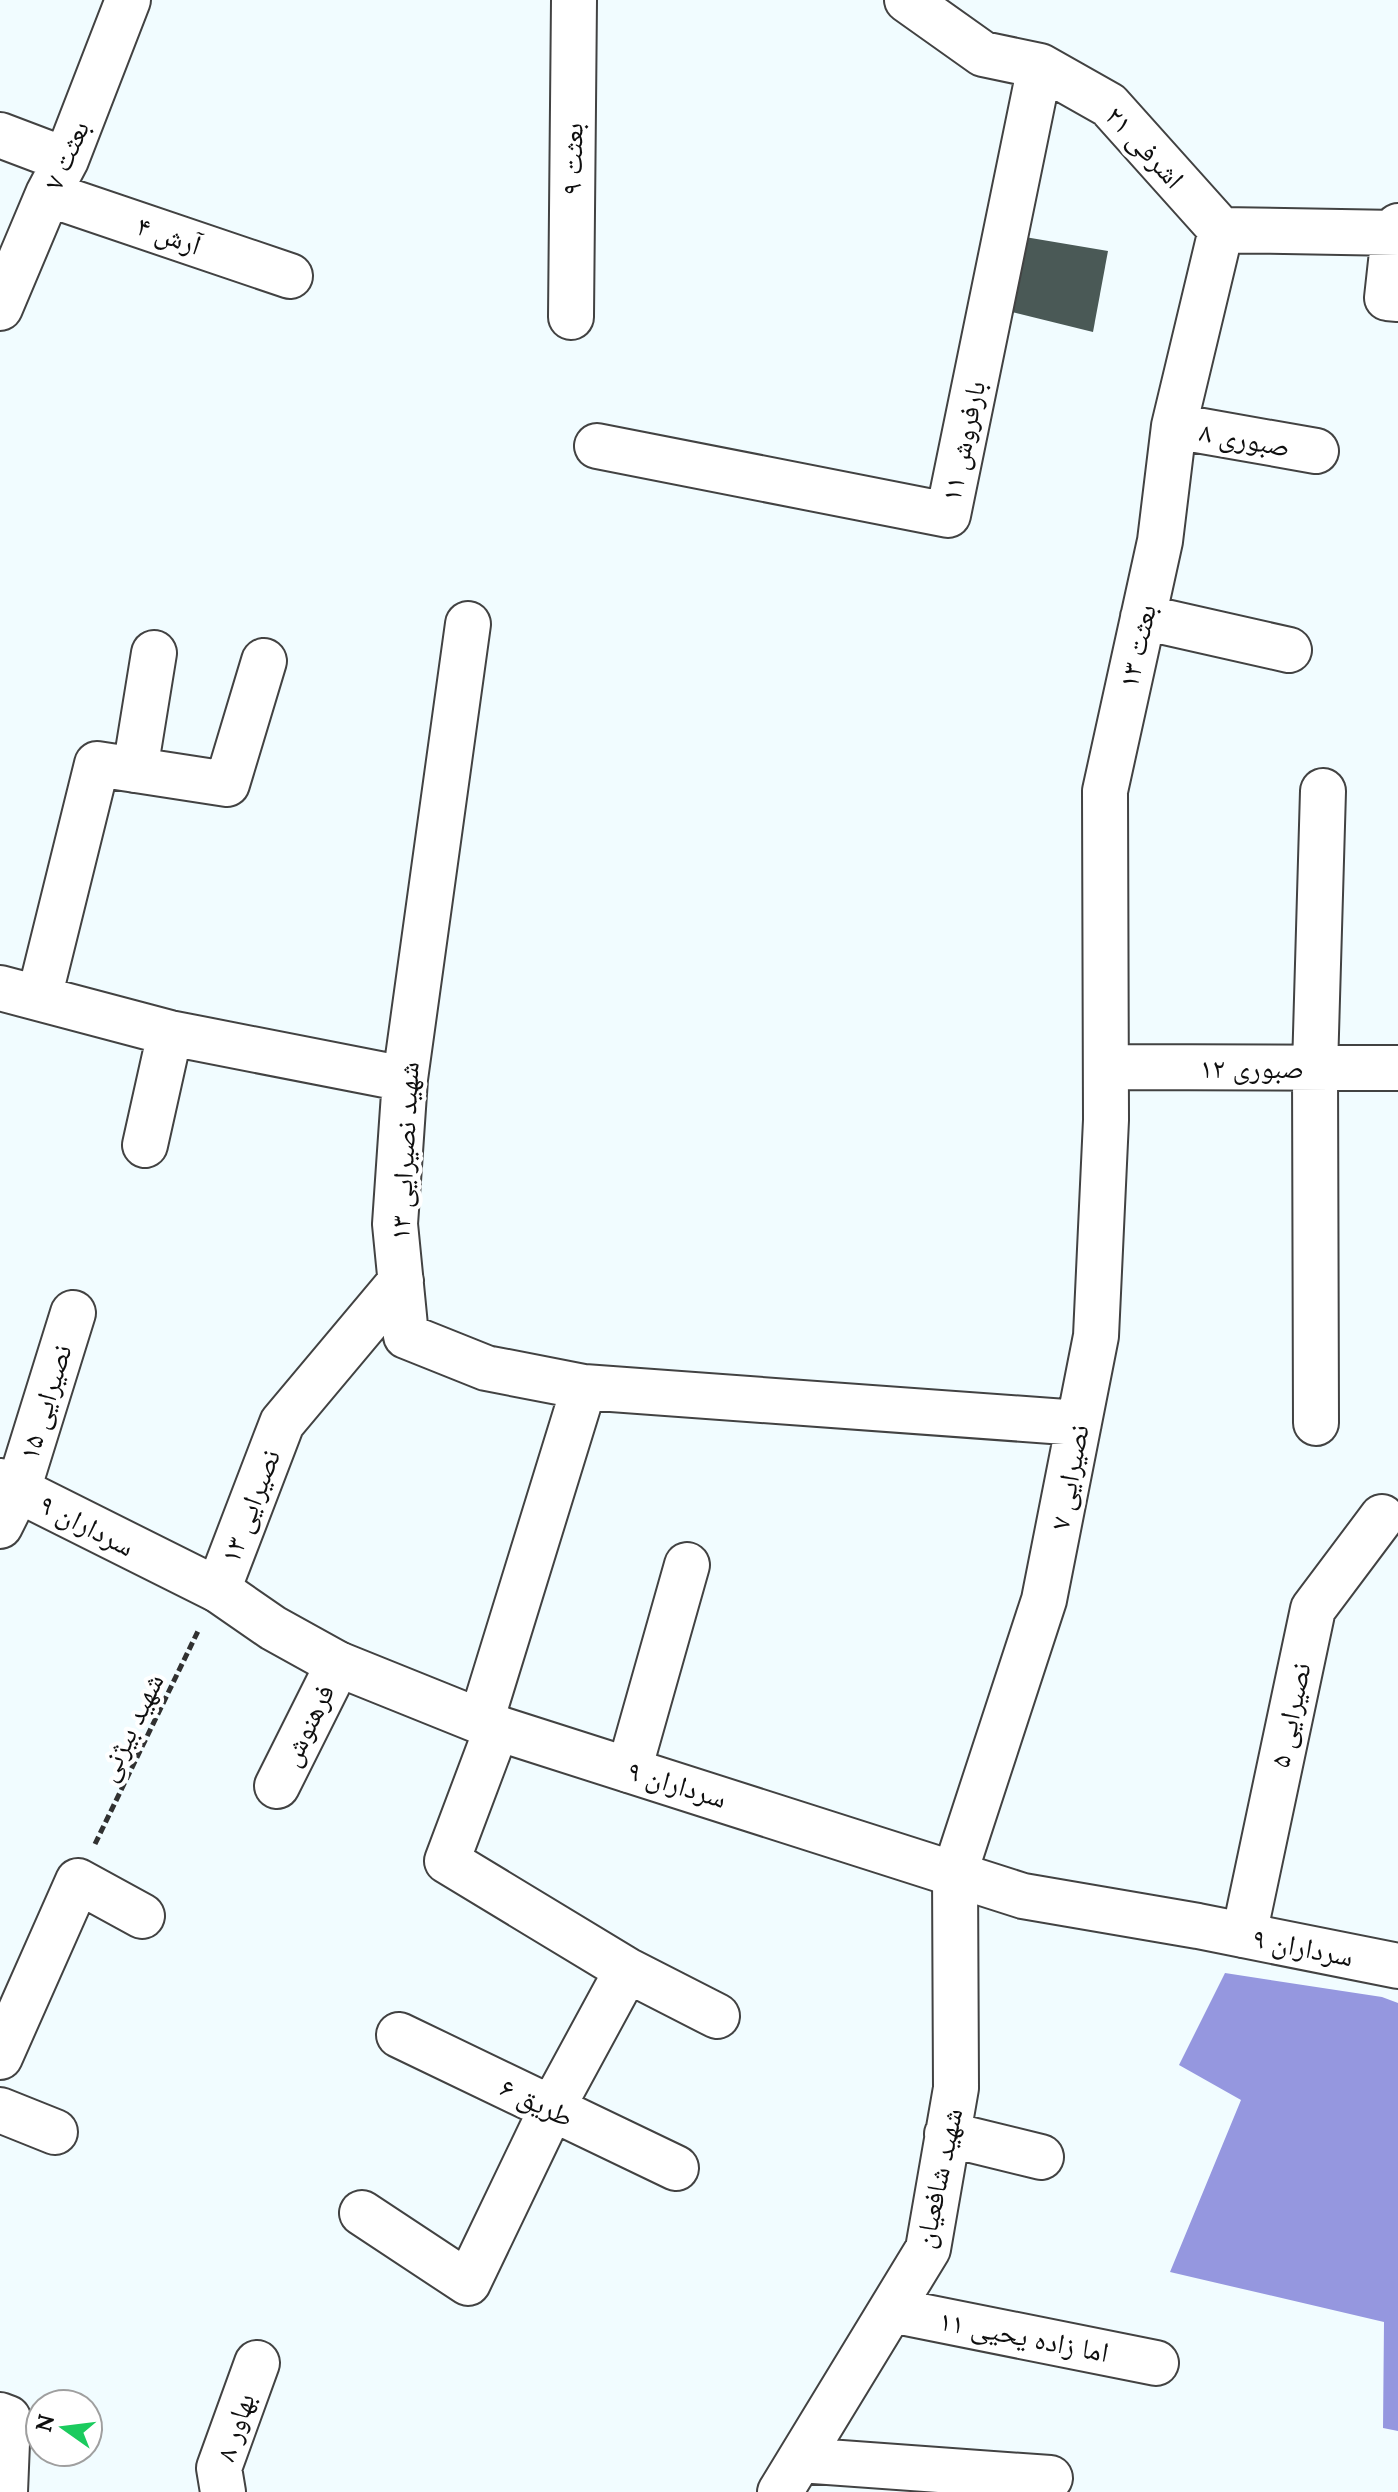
<svg xmlns="http://www.w3.org/2000/svg" width="1398" height="2492" font-family="Lora,'Noto Naskh Arabic',serif">
	<style>
		.forest { fill: #9597df }
		.building { fill: #4a5956 }
		.lines { fill: none; stroke-linecap: round; stroke-linejoin: round }
		.minor-casing { stroke: #424242; stroke-width: 48 }
		.tertiary-casing { stroke: #424242; stroke-width: 48 }
		.path { stroke: #313131; stroke-width: 5; stroke-dasharray: 8 4; stroke-linecap: butt }
		.minor { stroke: #fff; stroke-width: 44 }
		.tertiary { stroke: #fff; stroke-width: 44 }
		.labels { text-anchor: middle; stroke-width: 8; stroke-linejoin: round; paint-order: stroke }
		.street-label { font-size: 28px; fill: #0f0f0f; stroke: #fff }
	</style>
	<rect width="100%" height="100%" fill="#f1fcff"/>
	<!-- forest -->
	<path class="forest" d="M1225 1973 1382 1997 1398 2003V2431L1383 2428 1384 2322 1170 2272 1241 2100 1179 2065Z"/>
	<!-- building -->
	<path class="building" d="M1007 234 1108 251 1093 332 1000 309Z"/>
	<g class="lines">
		<defs>
			<path id="minor" d="M907 0 983 54 1040 66 1109 105 1221 230 1398 233
				M0 135 66 160
				M48 194 290 276
				M1398 226 1394 234 1387 298 1398 299
				M0 308 48 194 66 160 128 0
				M571 317 574 0
				M1174 426 1316 451
				M597 446 948 515 1040 66
				M1143 617 1289 650
				M468 624 405 1079 395 1224 406 1336 486 1368 584 1387 1079 1423
				M135 770 154 653
				M0 988 170 1033 405 1079
				M39 998 97 764 227 784 264 661
				M1106 1067 1398 1068
				M145 1145 170 1033
				M1316 1423 1315 1068 1323 791
				M0 1526 18 1490 73 1313
				M218 1590 282 1423 401 1281
				M481 1721 584 1387
				M497 1728 447 1861 627 1970 717 2016
				M629 1770 687 1565
				M277 1786 338 1664
				M1244 1935 1313 1609 1382 1517
				M399 2035 676 2168
				M0 2057 78 1881 142 1916
				M0 2110 55 2132
				M947 2134 1041 2157
				M362 2213 468 2283 551 2110 627 1970
				M891 2310 1156 2363
				M0 2415 8 2418 5 2492
				M800 2460 1050 2478
				M223 2492 219 2468 257 2363
				M780 2492 928 2249 956 2088 955 1872 1044 1600 1096 1336 1106 1120 1105 791 1160 541 1174 426 1221 230"/>
			<path id="tertiary" d="M0 1481 218 1590 273 1628 338 1664 497 1728 1023 1896 1198 1926 1398 1966"/>
		</defs>
		<!-- minor casing -->
		<use href="#minor" class="minor-casing"/>
		<!-- tertiary casing -->
		<use href="#tertiary" class="tertiary-casing"/>
		<!-- path -->
		<path class="path" d="M95 1844 199 1629"/>
		<!-- minor -->
		<use href="#minor" class="minor"/>
		<!-- tertiary -->
		<use href="#tertiary" class="tertiary"/>
	</g>
	<g class="labels">
		<!-- street labels -->
		<g class="street-label">
			<text transform="translate(1145 147) rotate(47)" y="10">اشرفی ۲۱</text>
			<text transform="translate(66 155) rotate(-66)" y="10">بعثت ۷</text>
			<text transform="translate(572 159) rotate(-89)" y="10">بعثت ۹</text>
			<text transform="translate(169 235) rotate(19)" y="10">آرش ۴</text>
			<text transform="translate(1245 439) rotate(10)" y="10">صبوری ۸</text>
			<text transform="translate(963 441) rotate(-78)" y="10">بارفروش ۱۱</text>
			<text transform="translate(1137 646) rotate(-77)" y="10">بعثت ۱۳</text>
			<text x="1252" y="1078">صبوری ۱۲</text>
			<text transform="translate(404 1151) rotate(-87)" y="10">شهید نصیرایی ۱۳</text>
			<text transform="translate(45 1402) rotate(-73)" y="10">نصیرایی ۱۵</text>
			<text transform="translate(1069 1477) rotate(-79)" y="10">نصیرایی ۷</text>
			<text transform="translate(250 1506) rotate(-69)" y="10">نصیرایی ۱۳</text>
			<text transform="translate(87 1525) rotate(27)" y="10">سرداران ۹</text>
			<text transform="translate(1290 1715) rotate(-78)" y="10">نصیرایی ۵</text>
			<text transform="translate(307 1725) rotate(-64)" y="10">فرهنوش</text>
			<text transform="translate(130 1727) rotate(-64)" y="10">شهید بیژنی</text>
			<text transform="translate(677 1784) rotate(17)" y="10">سرداران ۹</text>
			<text transform="translate(1303 1947) rotate(11)" y="10">سرداران ۹</text>
			<text transform="translate(537 2102) rotate(26)" y="10">طریق ۶</text>
			<text transform="translate(938 2178) rotate(-78)" y="10">شهید شافعیان</text>
			<text transform="translate(1024 2336) rotate(11)" y="10">اما زاده یحیی ۱۱</text>
			<text transform="translate(235 2427) rotate(-72)" y="10">بهاور ۸</text>
		</g>
	</g>
	<!-- north arrow -->
	<g transform="translate(64 2428) rotate(284)"><circle r="38" fill="#ffffff" stroke="#9f9f9f" stroke-width="2"/>
	<path d="M0-6L14 30L0 20L-14 30Z" fill="#1bcb5e"/>
	<text y="-12" font-size="22" font-weight="bold" text-anchor="middle" fill="#0f0f0f">N</text>
	</g>
</svg>
